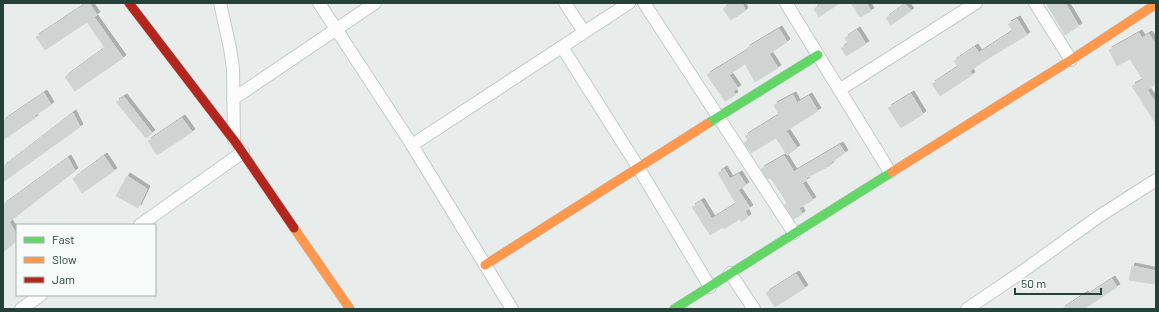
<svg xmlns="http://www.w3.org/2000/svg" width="1159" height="312" font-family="Barlow,sans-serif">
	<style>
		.building { fill: #cfd4d2; stroke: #d1d6d4; filter: url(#shadow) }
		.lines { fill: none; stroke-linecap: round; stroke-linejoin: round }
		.street-casing { stroke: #c5cac8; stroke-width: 14 }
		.fast-casing { stroke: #c3cbc8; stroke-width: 10 }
		.slow-casing { stroke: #c3cbc8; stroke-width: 10 }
		.jam-casing { stroke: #c3cbc8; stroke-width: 10 }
		.street { stroke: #fcfcfc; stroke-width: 12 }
		.fast { stroke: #63d668; stroke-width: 9 }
		.slow { stroke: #ff974d; stroke-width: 9 }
		.jam { stroke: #b3261e; stroke-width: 9 }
	</style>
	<defs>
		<filter id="shadow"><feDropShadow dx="3" dy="-3" stdDeviation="0" flood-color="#0004"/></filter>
	</defs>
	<rect width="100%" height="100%" fill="#e8edeb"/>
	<!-- building -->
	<path class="building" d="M87 3H89L97 15 94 17 123 58 75 91 65 77 105 48 87 22 45 50 36 37Z
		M732 3H742L745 11 731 20 723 9Z
		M823 3H840L819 17 814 9Z
		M851 3H866L871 11 860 17Z
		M1046 3H1065L1079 26 1065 35Z
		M905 4 911 11 891 25 886 18Z
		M1017 19 1027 35 984 61 970 71 972 75 940 96 932 84 958 67 954 61 975 47 979 53 1013 31 1008 24Z
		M779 29 787 42 769 54 778 68 755 82 745 64 729 75 738 88 733 91 735 95 725 101 707 75 748 50 747 48Z
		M857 30 866 44 846 56 841 48 848 44 845 38Z
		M1139 33 1142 38 1149 34 1156 45V84L1147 90 1156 103V124L1132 86 1143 80 1130 59 1117 66 1109 50Z
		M44 93 51 105 34 116 35 118 3 140V121Z
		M911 94 923 114 901 128 888 108Z
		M793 95 797 103 809 96 818 111 786 131 797 148 787 155 776 138 751 153 744 143 748 140 745 136 779 115 774 105Z
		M124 97 152 133 146 138 116 102Z
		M73 113 80 127 3 182V167Z
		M182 118 192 132 157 155 148 141Z
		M840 145 845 153 830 163 831 165 806 178 807 180 802 183 813 200 799 208 802 214 794 219 784 205 787 203 771 178 768 179 761 169 784 156 794 172Z
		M104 156 114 171 82 193 73 179Z
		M68 158 75 171 9 222 17 235V241L3 252V205Z
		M724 169 730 179 739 174 746 185 738 190 750 208 745 211 748 217 741 222 740 219 724 229 723 227 710 235 692 207 701 201 712 219 736 204 718 173Z
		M127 176 147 189 138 208 116 196Z
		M1132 266 1156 271V283L1154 282V284L1129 280Z
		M796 274 805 288 775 307 766 293Z
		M1112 279 1117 287 1084 309H1062L1085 294 1086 296Z"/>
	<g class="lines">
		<defs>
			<path id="street" d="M220 3 230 48 233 68 234 140
				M319 3 412 145 512 309
				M565 3 584 32
				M644 3 794 233
				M786 3 890 172
				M1035 3 1071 60
				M562 47 638 167 710 287
				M839 90 976 3
				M233 99 375 3
				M412 145 629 3
				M140 225 243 152
				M730 273 754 309
				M21 309 41 295
				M967 309 1023 271 1098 217 1156 180"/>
			<path id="fast" d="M707 124 818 55
				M674 309 892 172"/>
			<path id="slow" d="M892 172 1071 60 1156 4
				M294 228 350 309
				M485 265 707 124"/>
			<path id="jam" d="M129 3 236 143 294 228"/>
		</defs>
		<!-- street casing -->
		<use href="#street" class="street-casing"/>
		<!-- fast casing -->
		<use href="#fast" class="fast-casing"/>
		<!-- slow casing -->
		<use href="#slow" class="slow-casing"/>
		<!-- jam casing -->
		<use href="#jam" class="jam-casing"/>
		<!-- street -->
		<use href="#street" class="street"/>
		<!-- fast -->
		<use href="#fast" class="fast"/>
		<!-- slow -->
		<use href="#slow" class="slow"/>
		<!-- jam -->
		<use href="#jam" class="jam"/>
	</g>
	<!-- border -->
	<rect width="1159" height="312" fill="none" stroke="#24423a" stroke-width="8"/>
	<!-- legend -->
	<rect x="16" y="224" width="140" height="72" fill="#f7fbf9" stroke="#a3b1ad"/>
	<rect x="24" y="237" width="20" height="6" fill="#63d668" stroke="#a3b1ad"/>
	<text x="52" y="244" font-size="12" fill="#24423a">Fast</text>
	<rect x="24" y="257" width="20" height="6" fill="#ff974d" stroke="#a3b1ad"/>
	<text x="52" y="264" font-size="12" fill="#24423a">Slow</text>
	<rect x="24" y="277" width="20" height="6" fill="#b3261e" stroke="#a3b1ad"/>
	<text x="52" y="284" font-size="12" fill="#24423a">Jam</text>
	<!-- scale -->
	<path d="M1015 288v6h86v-6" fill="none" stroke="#24423a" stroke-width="2"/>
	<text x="1021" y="288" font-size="12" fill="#24423a" stroke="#f7fbf9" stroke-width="3" paint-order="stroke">50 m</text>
</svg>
